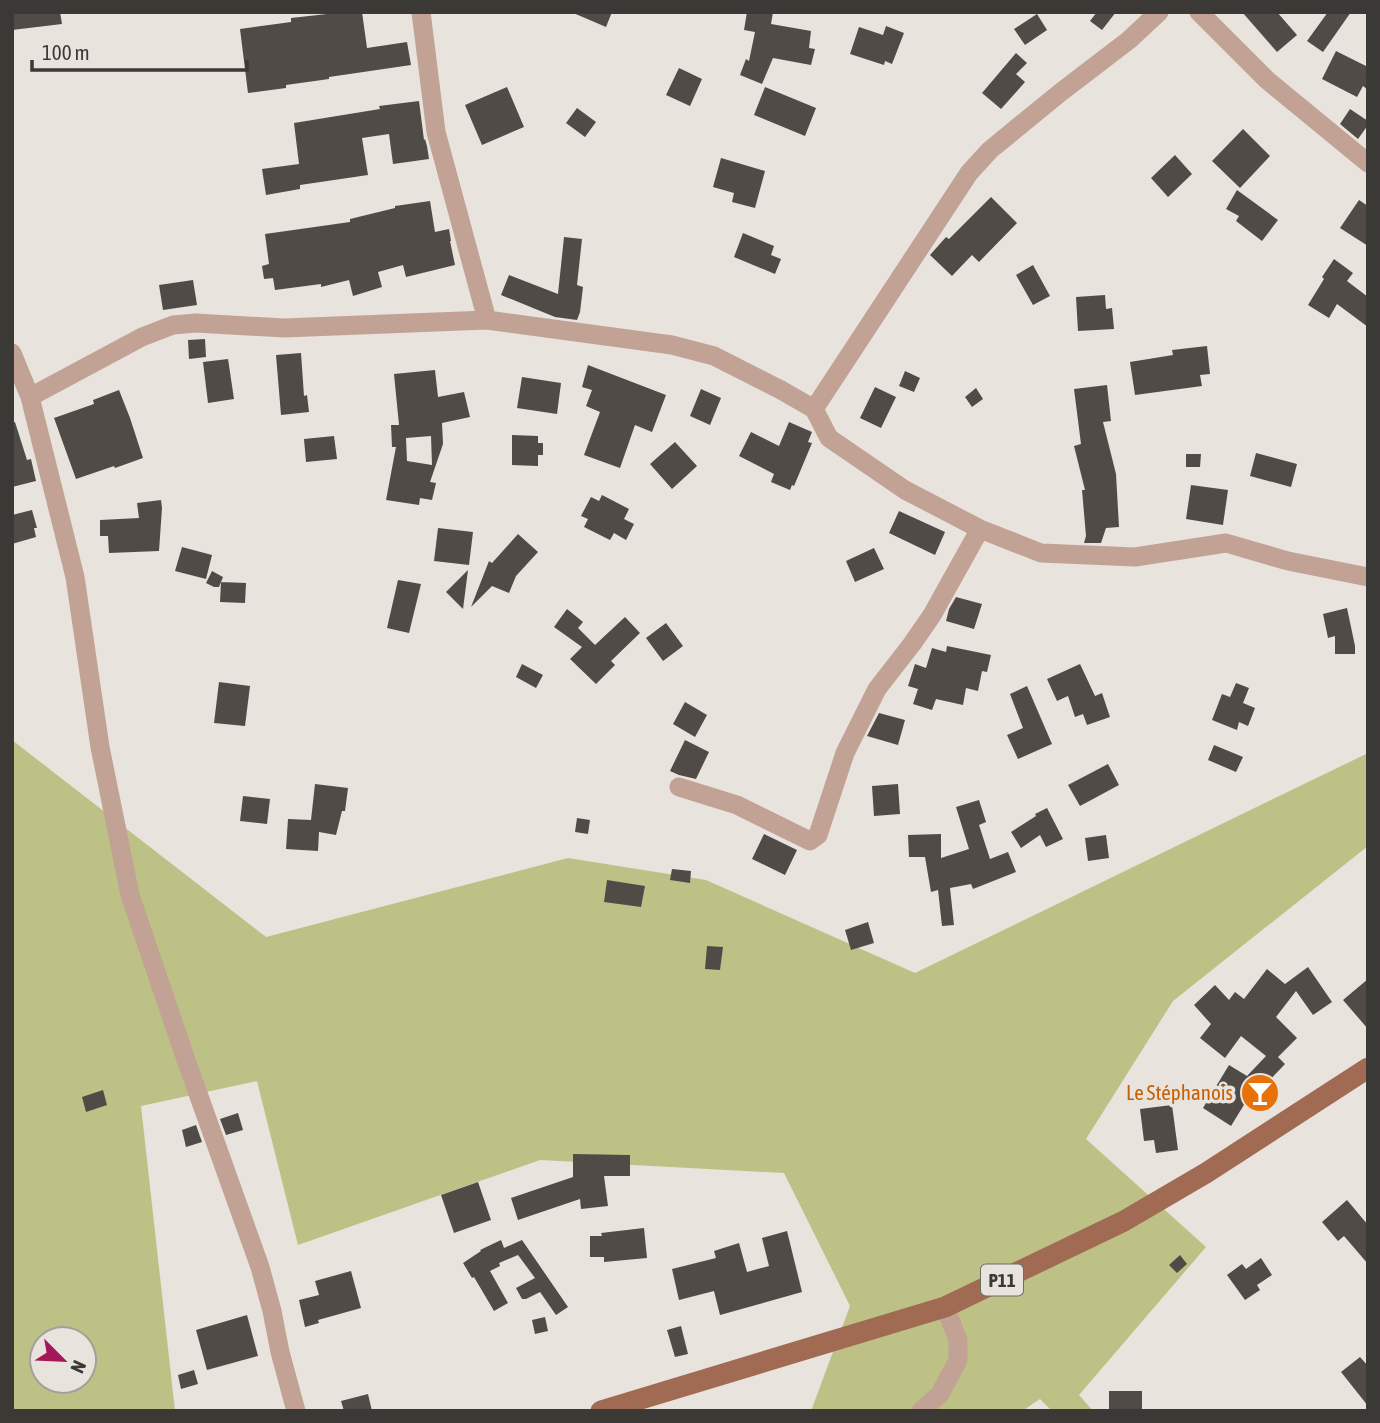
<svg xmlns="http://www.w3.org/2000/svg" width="1380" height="1423" font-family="'Asap Condensed',sans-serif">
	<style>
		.green { fill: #bec186; fill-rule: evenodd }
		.building { fill: #504b47; fill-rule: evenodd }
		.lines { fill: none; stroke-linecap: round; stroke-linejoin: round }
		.minor { stroke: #c1a295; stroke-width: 19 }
		.major { stroke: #a06a53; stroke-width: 21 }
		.labels { text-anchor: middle; stroke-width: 7; stroke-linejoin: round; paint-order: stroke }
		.shield { fill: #e8e3dd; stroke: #6f6c68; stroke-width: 2 }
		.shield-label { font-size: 19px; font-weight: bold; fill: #3b3936 }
		.food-label { font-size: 21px; fill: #c56008; stroke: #e8e3dd; text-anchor: end }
	</style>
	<rect width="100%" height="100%" fill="#e8e3dd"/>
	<!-- green -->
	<path class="green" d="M12 740 266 937 568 858 706 880 915 973 1368 753V846L1173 1001 1086 1139 1206 1247 1079 1395 1093 1411H1052L1040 1399 1022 1411H811L850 1306 784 1173 540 1160 298 1245 257 1081 141 1106 175 1411H12ZM42 1339H84V1381H42Z"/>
	<!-- building -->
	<path class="building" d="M12 12H60L62 24 12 30Z
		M345 12H362L367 48 407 42 411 65 329 77V79L286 85V88L248 93 240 29 291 22V18Z
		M571 12H612L606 27Z
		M747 12H773L771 24 811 31 809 48 815 49 811 65 773 58 762 84 740 75 746 59 749 61 755 32 744 30Z
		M1097 12H1116L1102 30 1090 21Z
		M1242 12H1277L1297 35 1277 52Z
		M1328 12H1351L1323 52 1307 41Z
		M1037 14 1047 30 1025 45 1014 29Z
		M886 26 904 33 892 64 885 61 884 65 850 54 859 27 883 35Z
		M1336 51 1368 67V90L1363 86 1357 97 1322 79Z
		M1016 53 1027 63 1016 74 1025 82 1001 109 982 93Z
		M679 68 702 79 690 106 666 95Z
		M507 87 524 127 482 145 465 105Z
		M765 87 816 108 805 136 754 115Z
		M419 101 424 140 425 139 427 146 429 159 393 164 389 134 362 138 368 175 300 185V189L266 195 262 169 299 164 294 123 380 109 379 106Z
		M577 108 596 122 585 137 566 123Z
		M1350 109 1368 121V125L1358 139 1340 124Z
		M1243 129 1270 156 1240 188 1212 161Z
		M1175 155 1192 174 1168 197 1151 178Z
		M721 158 765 171 755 208 732 202 734 193 713 187Z
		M1237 190 1278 220 1262 241 1236 221 1239 216 1226 209Z
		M991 197 1017 223 979 262 972 255 952 276 930 255 946 237 949 239Z
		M1359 200 1368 206V246L1340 228Z
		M430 201 435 232 449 229 451 241H450L455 265 406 277 403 265 378 272 382 287 353 296 349 280 321 287V284L275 290 273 278 264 279 262 266 269 264 265 234 350 222V219L395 208V206Z
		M743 233 774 246 771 255 781 259 775 274 734 257Z
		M564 237 582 239 577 285 583 287 580 312 577 320 555 317 501 295 509 275 558 294Z
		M1334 259 1353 273 1347 281 1368 297V327L1337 304 1329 318 1308 305 1324 279 1322 277Z
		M1033 265 1050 296 1033 305 1016 275Z
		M193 280 197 305 163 310 159 285Z
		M1105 295 1106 309 1112 308 1114 329 1078 331 1076 297Z
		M205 339 206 357 189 359 188 340Z
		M1207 346 1210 374 1200 375 1202 386 1135 395 1130 362 1173 355 1172 350Z
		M301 353 304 396 307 395 309 412 281 415 276 355Z
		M228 359 234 399 208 403 203 362Z
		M588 365 666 395 652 432 635 425 620 468 584 455 600 412 586 406 592 390 582 387Z
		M435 370 438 397 464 392 470 417 442 423 443 444 430 482 436 483 432 500 420 498 419 505 386 500 396 447H392L391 425H399L394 374ZM431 436 432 465 407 461 406 438Z
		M905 371 920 378 914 392 899 386Z
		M522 377 561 383 557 414 517 408Z
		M1107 385 1111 421 1103 422 1116 474 1119 527 1106 528 1101 543H1084L1086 536 1082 490H1085L1074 446 1081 444 1074 389Z
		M875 387 896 397 881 428 860 418Z
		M976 388 983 399 972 407 965 397Z
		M701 389 721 398 710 425 690 416Z
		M119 390 130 418 143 458 115 468 114 466 76 479 54 418 94 404 93 400Z
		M15 422 27 460 31 459 36 481 12 487V423Z
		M789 422 812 432 808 442 812 443 794 486 792 485 790 490 771 482 774 474 739 456 751 432 779 446Z
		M512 435 538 436V443H543V455H538V466L512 465Z
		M334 436 337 459 306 462 304 439Z
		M675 442 697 466 672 489 650 464Z
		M1256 453 1297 464 1291 487 1250 476Z
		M1186 454H1201L1200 467H1186Z
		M1191 485 1228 490 1223 525 1186 519Z
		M602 495 629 509 624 519 634 524 626 540 614 533 610 540 584 527 588 519 581 516 591 497 599 501Z
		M161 500 162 508 159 551 109 553 108 536H100V520L139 518 137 503Z
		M32 510 37 528H34L36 537 12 544V515Z
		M899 511 945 532 935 555 889 533Z
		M438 528 473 532 469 565 434 561Z
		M518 534 538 552 516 576 509 593 492 586 471 607 489 561 492 563Z
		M182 547 212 555 206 579 175 571Z
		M874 548 884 569 855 582 846 561Z
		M468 570 463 609 446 592Z
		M212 571 223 577 219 587H214L206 583Z
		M398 580 421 584 409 633 387 628Z
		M221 582 246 583 245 603 220 602Z
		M956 597 982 604 974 629 946 621 949 609Z
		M1347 608 1355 646V654H1335V636L1328 638 1323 614Z
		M567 609 583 622 578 628 595 645 625 617 640 633 611 661 615 665 596 684 570 659 582 647 554 627Z
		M666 623 683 646 663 661 646 638Z
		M947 646 991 655 987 672 982 671 978 691 966 688 963 705 936 699 932 710 913 704 918 689 908 686 915 664 926 668 932 648 946 652Z
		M522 664 543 675 536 688 516 677Z
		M1080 664 1095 696 1102 693 1110 717 1087 725 1083 714 1075 717 1068 696 1057 701 1047 679Z
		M219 682 250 686 245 726 214 723Z
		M1236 683 1249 688 1243 703 1255 708 1248 726 1239 722 1237 730 1212 720 1222 694 1230 697Z
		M1027 686 1052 744 1018 759 1007 735 1023 728 1010 694Z
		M685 702 707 715 695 737 673 724Z
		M879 713 905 720 898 745 867 736Z
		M685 740 709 752 696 779 679 775 670 771Z
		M1214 745 1243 757 1236 772 1208 760Z
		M1108 764 1119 785 1080 806 1068 785Z
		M315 784 348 788 345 811H342L336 835 319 832 318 851 286 849 288 819 311 820Z
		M898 784 900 814 874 816 872 786Z
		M243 796 270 799 267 824 240 821Z
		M979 800 986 822 979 825 990 859 1008 852 1016 872 973 889 971 884 950 888 954 925 942 926 938 890 931 892 925 857H909L908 835 941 834V858L969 849 956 807Z
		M1047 808 1063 839 1046 847 1040 835 1021 848 1011 832 1036 816 1035 814Z
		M577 818 590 820 588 834 575 832Z
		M764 834 797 850 785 875 752 859Z
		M1106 835 1109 858 1088 861 1085 838Z
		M672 869 691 871 690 883 670 880Z
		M607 880 645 886 641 907 604 902Z
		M868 922 874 943 851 950 845 930Z
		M707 946 723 947 720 970 705 969Z
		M1308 967 1332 1002 1313 1015 1296 991 1276 1017 1297 1038 1278 1057 1285 1064 1263 1087 1258 1082 1231 1126 1203 1108 1229 1065 1247 1076 1266 1056 1241 1036 1225 1058 1200 1038 1211 1024 1194 1005 1215 985 1229 1000 1235 992 1244 999 1267 969 1285 984Z
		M1368 979V1029L1343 1000Z
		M103 1090 107 1105 86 1112 82 1097Z
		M1172 1105 1178 1150 1156 1153 1154 1140 1144 1141 1140 1109Z
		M238 1113 243 1130 226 1135 220 1119Z
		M196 1125 202 1142 186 1147 182 1130Z
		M573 1154 630 1155V1176H604L608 1206 581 1209 580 1199 518 1220 511 1198 573 1177Z
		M478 1182 491 1220 454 1233 441 1195Z
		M1347 1200 1368 1225V1264L1344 1236 1338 1241 1322 1222Z
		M644 1228 647 1258 604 1262V1257H590V1236H602L601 1233Z
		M787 1231 802 1292 720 1315 714 1291 679 1300 672 1269 716 1258 714 1251 739 1243 747 1272 769 1266 762 1238Z
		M501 1240 504 1248 522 1240 568 1307 556 1315 540 1292 526 1299H522L516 1288 535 1278 518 1255 499 1263 500 1266 490 1271 508 1303 494 1311 474 1277 472 1278 463 1263 481 1251 480 1250Z
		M1180 1255 1187 1264 1177 1273 1169 1265Z
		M1261 1258 1272 1275 1257 1285 1260 1290 1245 1300 1227 1275 1242 1264 1246 1269Z
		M351 1271 361 1308 318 1320 319 1323 305 1327 299 1300 319 1295 315 1281Z
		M247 1315 258 1356 207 1370 196 1330Z
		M545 1317 548 1331 535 1334 532 1320Z
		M681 1326 688 1354 675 1357 667 1330Z
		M1360 1357 1368 1366V1406L1341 1372Z
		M194 1370 198 1384 181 1389 178 1375Z
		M1109 1391H1142V1411H1109Z
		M368 1394 372 1411H344L341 1401Z"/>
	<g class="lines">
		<!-- minor -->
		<path class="minor" d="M421 12 436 132 487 320
			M1199 12 1267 80 1368 163
			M12 353 30 397 75 577 100 747 130 895 186 1060 260 1267 272 1311 280 1352 296 1411
			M30 397 142 337 173 325 196 323 284 328 487 320 672 345 714 356 781 390 814 409 829 438 905 490 980 529 1041 553 1135 557 1226 543 1288 561 1368 577
			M814 409 969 173 990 150 1061 92 1129 40 1159 12
			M679 787 737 805 810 841 818 835 845 753 877 689 912 644 932 615 980 529
			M921 1411 940 1394 958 1360V1340L945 1307"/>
		<!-- major -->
		<path class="major" d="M601 1411 945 1307 1124 1221 1206 1173 1368 1068"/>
	</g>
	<!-- icons -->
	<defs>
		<symbol id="bar-disc" viewBox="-11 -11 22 22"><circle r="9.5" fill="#e8710a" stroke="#e8e3dd"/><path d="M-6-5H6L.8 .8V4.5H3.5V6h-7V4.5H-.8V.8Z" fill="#fff"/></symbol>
	</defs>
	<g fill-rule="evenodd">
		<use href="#bar-disc" x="1238" y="1071" width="44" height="44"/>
	</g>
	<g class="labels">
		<!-- shield labels -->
		<rect class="shield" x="981" y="1264.5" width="42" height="31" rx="5"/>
		<g class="shield-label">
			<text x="1002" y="1287">P11</text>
		</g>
		<!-- food labels -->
		<g class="food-label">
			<text x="1233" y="1100">Le Stéphanois</text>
		</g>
	</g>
	<!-- border -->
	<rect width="1380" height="1423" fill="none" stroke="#3b3936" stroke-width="28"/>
	<!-- north arrow -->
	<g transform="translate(63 1360) rotate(114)"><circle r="33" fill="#e8e3dd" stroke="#a39f9a" stroke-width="2"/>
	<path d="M0-5L12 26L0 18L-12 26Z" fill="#a5175a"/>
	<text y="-10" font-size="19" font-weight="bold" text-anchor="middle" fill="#3b3936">N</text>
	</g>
	<!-- scale -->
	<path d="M32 60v10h215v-10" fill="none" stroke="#3b3936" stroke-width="3.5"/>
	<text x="42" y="60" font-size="21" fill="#3b3936" stroke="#e8e3dd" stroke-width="5" paint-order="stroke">100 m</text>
</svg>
